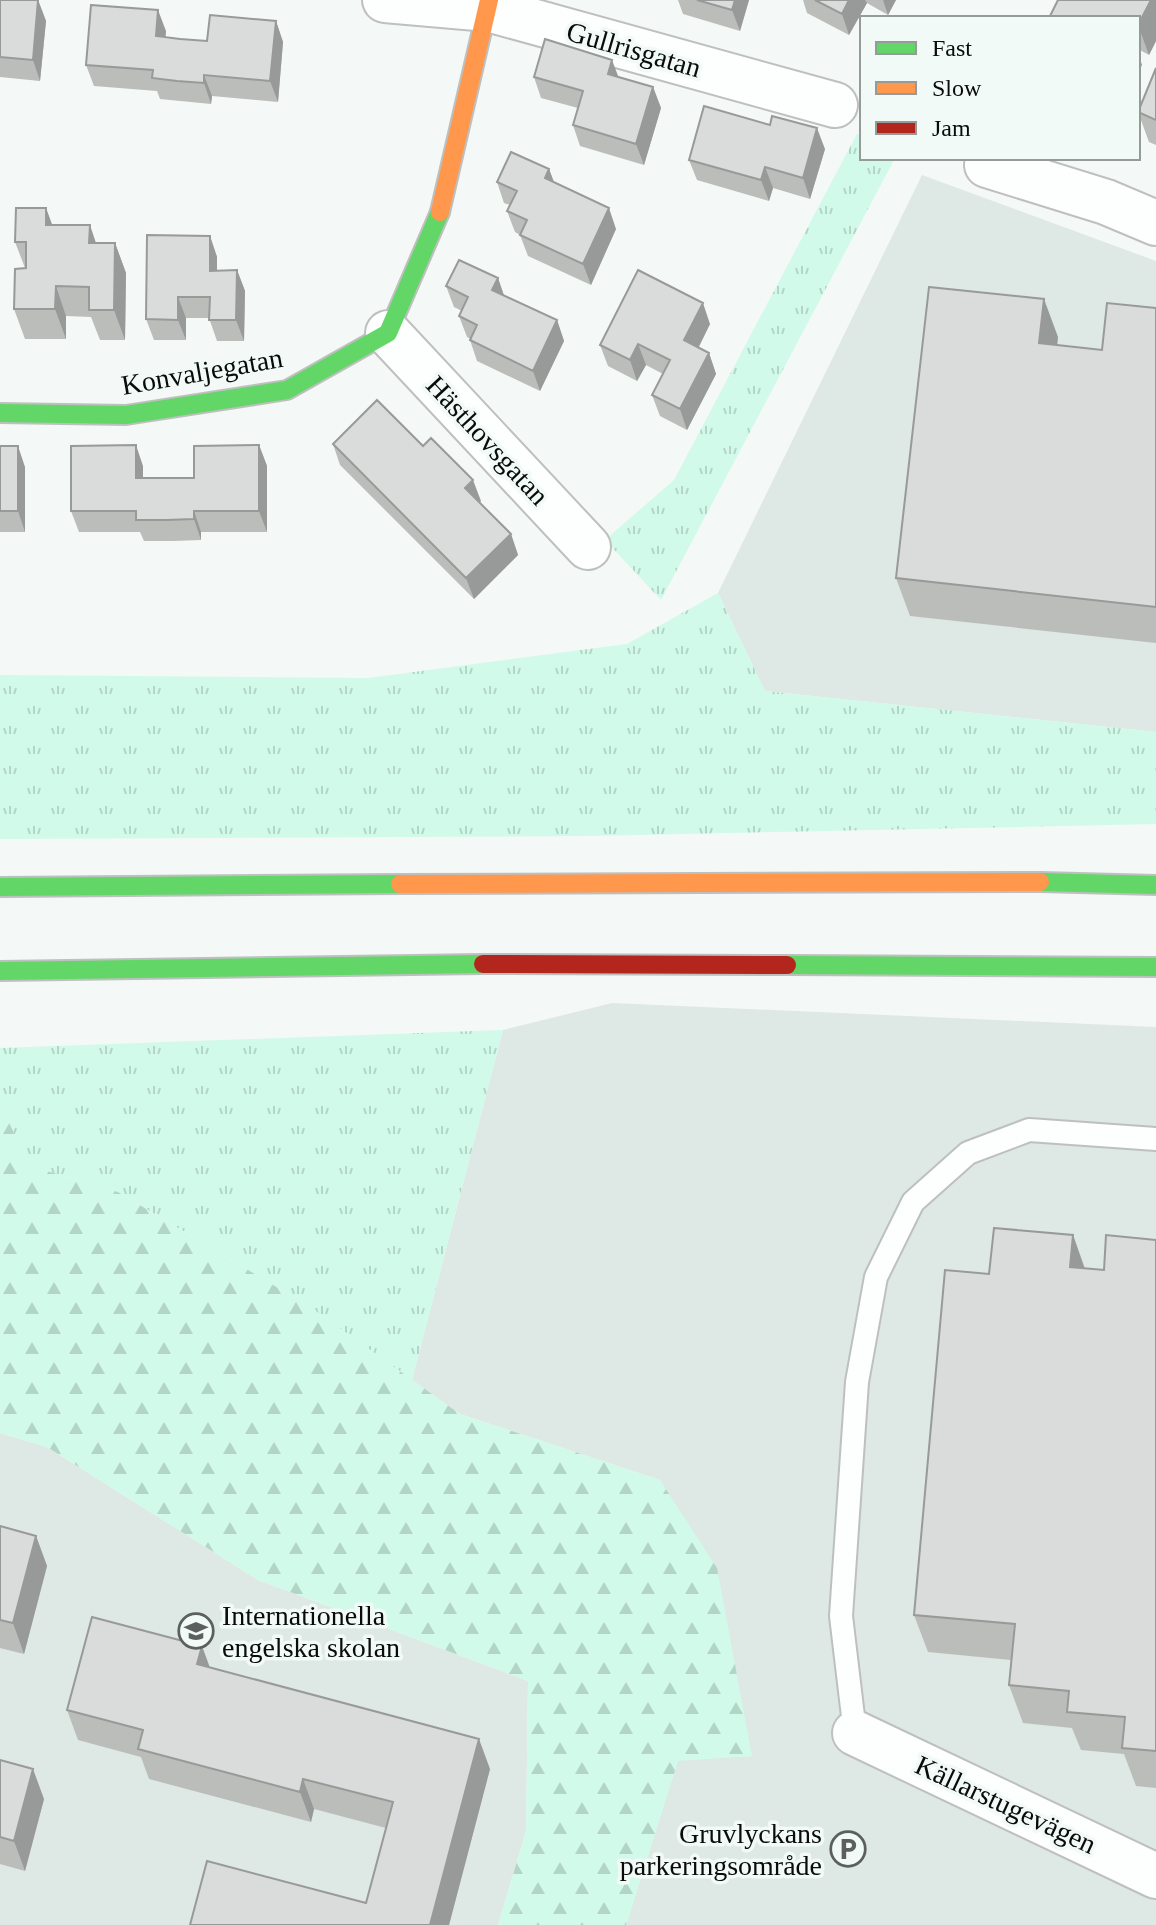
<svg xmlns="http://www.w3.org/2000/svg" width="1156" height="1925" font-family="Georgia,serif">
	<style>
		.built { fill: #dee8e4 }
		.grass { fill: url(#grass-tufts) }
		.forest { fill: url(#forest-firs) }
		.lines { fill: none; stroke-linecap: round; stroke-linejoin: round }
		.lane-casing { stroke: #bec0bf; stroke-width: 26 }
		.street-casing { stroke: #bec0bf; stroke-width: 48 }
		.fast-casing { stroke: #bec0bf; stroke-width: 22 }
		.slow-casing { stroke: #bec0bf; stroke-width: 22 }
		.jam-casing { stroke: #bec0bf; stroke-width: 22 }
		.lane { stroke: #fdfefe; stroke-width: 22 }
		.street { stroke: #fdfefe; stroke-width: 44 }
		.fast { stroke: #63d668; stroke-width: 18 }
		.slow { stroke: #ff974d; stroke-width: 18 }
		.jam { stroke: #b3261e; stroke-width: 18 }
		.wall { fill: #bbbdbb }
		.shaded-wall { fill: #989a99 }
		.building { fill: #d9dcda; stroke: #989a99; stroke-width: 2 }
		.labels { text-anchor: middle; stroke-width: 7; stroke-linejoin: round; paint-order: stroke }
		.street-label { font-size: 28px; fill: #090c0b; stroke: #f2faf7 }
		.poi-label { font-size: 28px; fill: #090c0b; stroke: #f2faf7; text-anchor: start }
	</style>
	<defs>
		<pattern id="grass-tufts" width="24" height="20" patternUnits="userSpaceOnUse" patternTransform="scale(2)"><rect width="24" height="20" fill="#d1faea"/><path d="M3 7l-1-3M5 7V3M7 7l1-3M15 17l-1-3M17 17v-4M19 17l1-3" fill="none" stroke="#b2d5c7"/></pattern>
		<pattern id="forest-firs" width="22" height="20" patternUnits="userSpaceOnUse" patternTransform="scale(2)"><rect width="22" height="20" fill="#d1faea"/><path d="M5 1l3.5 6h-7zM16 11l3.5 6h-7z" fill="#b2d5c7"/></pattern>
	</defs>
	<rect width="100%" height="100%" fill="#f4f8f6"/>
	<!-- built -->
	<path class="built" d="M922 175 1156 261V732L765 691 718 593Z
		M612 1003 1156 1027V1925H626L678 1760 751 1756 660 1480 460 1414 412 1380 503 1030Z
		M0 1433 47 1447 258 1580 528 1681 526 1831 498 1925H0Z"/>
	<!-- grass -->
	<path class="grass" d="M857 134 862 135V158H895L661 600 605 540 674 480Z
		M718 593 765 691 1156 732V824L589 836 0 839V675L368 678 627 644Z
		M503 1030 412 1380 310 1307 118 1192 30 1166 0 1104V1048Z"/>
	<!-- forest -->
	<path class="forest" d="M0 1104 30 1166 118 1192 310 1307 460 1414 660 1480 717 1568 752 1756 678 1761 626 1925H498L526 1831 528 1681 258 1580 47 1447 0 1433Z"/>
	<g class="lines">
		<defs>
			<path id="lane" d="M855 1733 841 1616 857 1382 876 1277 913 1202 968 1153 1029 1130 1156 1139"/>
			<path id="street" d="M385 0 488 9 835 105
				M987 165 1106 202 1156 223
				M388 333 588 547
				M855 1733 1156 1876"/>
			<path id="fast" d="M0 413 126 415 287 390 388 333 440 212
				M1040 882 1156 885
				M0 887 400 884
				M787 965 1156 967
				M0 971 483 964"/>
			<path id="slow" d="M440 212 489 0
				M400 884 1040 882"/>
			<path id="jam" d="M483 964 787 965"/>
		</defs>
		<!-- lane casing -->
		<use href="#lane" class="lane-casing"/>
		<!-- street casing -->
		<use href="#street" class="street-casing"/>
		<!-- fast casing -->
		<use href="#fast" class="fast-casing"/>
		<!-- slow casing -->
		<use href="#slow" class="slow-casing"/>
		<!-- jam casing -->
		<use href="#jam" class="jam-casing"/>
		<!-- lane -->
		<use href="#lane" class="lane"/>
		<!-- street -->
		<use href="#street" class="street"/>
		<!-- fast -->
		<use href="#fast" class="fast"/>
		<!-- slow -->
		<use href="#slow" class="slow"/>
		<!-- jam -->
		<use href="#jam" class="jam"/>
	</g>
	<!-- wall -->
	<path class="wall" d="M0 0H38L46 21 40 81 0 77Z
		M678 0H749L740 31 683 14Z
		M803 0H896L888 15 867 3 849 35 807 13Z
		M1156 0V41L1149 55 1138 49V18Z
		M276 21 283 42 278 102 212 96 211 104 160 99 157 91 94 86 86 65 166 31 165 37 207 41Z
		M1156 68V145L1149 142 1138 112Z
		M534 77H619L653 87 661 108 644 165 580 146 573 125 578 108 541 98Z
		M825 149 810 199 773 188 769 201 697 180 689 160Z
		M549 169 554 183 616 229 591 285 528 256 520 235 515 232 507 211 510 205 504 203 497 182Z
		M46 208 52 225 96 243H115L126 273 125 340H100L91 317 66 316V339H25L14 309 25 268 15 242Z
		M210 236 217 257V270H237L245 291 244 341H217L209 318H186V340H154L146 319Z
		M498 278 504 295 557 320 564 341 540 391 477 361 470 340 471 339 467 337 459 316 462 311 454 307 446 286Z
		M1156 308V643L910 616 896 578 1058 337 1057 345 1102 350Z
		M710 324 699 347 709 353 716 374 687 430 660 416 652 395 663 374 646 365 637 381 608 366 600 345Z
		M333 444 423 446 481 501 479 502 511 534 518 555 474 599 340 465Z
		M259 445 267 466V532H201V540L173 541H144L140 532H79L71 511 143 466V478H194Z
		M0 446 25 467V532H0Z
		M1073 1235 1085 1268 1104 1270 1156 1240V1788L1136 1786 1124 1754 1081 1750 1072 1728 1023 1723 1009 1685 1011 1660 928 1652 914 1615Z
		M0 1526 36 1536 47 1566 24 1654 0 1648Z
		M210 1668 490 1769 449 1925H190L366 1903 386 1828 314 1809 311 1822 149 1779 141 1757 78 1740 67 1710Z
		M0 1760 44 1799 25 1871 0 1864Z"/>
	<!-- shaded-wall -->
	<path class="shaded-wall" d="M38 0 46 21 40 81 33 60Z
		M735 0H749L740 31 732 10Z
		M849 0H865L867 3 849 35 842 14Z
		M883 0H896L888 15Z
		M1144 0H1156V41L1149 55 1138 25Z
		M158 10 166 31 164 57 156 36Z
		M276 21 283 42 278 102 270 81Z
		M1138 53 1142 65 1138 73Z
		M612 60 620 81 608 74Z
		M204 75 212 96 211 104 204 83Z
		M653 87 661 108 644 165 636 144Z
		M817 128 825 149 810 199 803 178Z
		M765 167 773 188 769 201 761 180Z
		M549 169 557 190 545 178Z
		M46 208 57 238 46 225Z
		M609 208 616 229 591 285 583 264Z
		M90 225 100 255 89 243Z
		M210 236 217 257V291L210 271Z
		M115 243 126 273 125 340 114 310Z
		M237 270 245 291 244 341 236 320Z
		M498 278 505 299 492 290Z
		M56 286 66 316V339L55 309Z
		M178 297 186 318V340L178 320Z
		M1044 299 1058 337 1053 381 1039 343Z
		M703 303 710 324 692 360 684 340Z
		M557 320 564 341 540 391 533 371Z
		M638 344 646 365 637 381 630 360Z
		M709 353 716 374 687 430 680 409Z
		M136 445 143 466V499L136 478Z
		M259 445 267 466V532L259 511Z
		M18 446 25 467V532L18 511Z
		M473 480 481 501 472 509 465 488Z
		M194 511 201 532V540L194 519Z
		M511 534 518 555 474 599 466 578Z
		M1073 1235 1086 1273 1070 1267Z
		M36 1536 47 1566 24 1654 13 1623Z
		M202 1646 213 1676 197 1664Z
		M479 1739 490 1769 449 1925H430Z
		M33 1769 44 1799 25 1871 14 1841Z
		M303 1779 314 1809 311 1822 300 1792Z"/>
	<!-- building -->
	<path class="building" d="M0 0H38L33 60 0 57Z
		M697 0H735L732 10Z
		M815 0H849L842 14Z
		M1058 0H1151L1138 25V18H1049Z
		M91 5 158 10 156 36 180 39 207 41 210 15 276 21 270 81 204 75V83L177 81 152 78 153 70 86 65Z
		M545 39 612 60 608 74 653 87 636 144 573 125 583 91 534 77Z
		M1156 68V120L1138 112Z
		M704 106 770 125 772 116 817 128 803 178 765 167 761 180 689 160Z
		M511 152 549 169 545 178 609 208 583 264 520 235 527 220 507 211 517 191 497 182Z
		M16 208H46V225H90L89 243H115L114 310H89V287L56 286 55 309H14L15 269 26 268V242H15Z
		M147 235 210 236V271L237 270 236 320H209L210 297H178V320L146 319Z
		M459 260 498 278 492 290 557 320 533 371 470 340 477 325 459 316 468 297 446 286Z
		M638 270 703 303 684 340 709 353 680 409 652 395 670 360 638 344 630 360 600 345Z
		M929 287 1044 299 1039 343 1102 350 1107 303 1156 308V607L896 578Z
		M377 400 423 446 431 438 473 480 465 488 511 534 466 578 333 444Z
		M136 445V478H194V446L259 445V511H194V519L166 520H136V511H71V446Z
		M0 446H18V511H0Z
		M994 1228 1073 1235 1070 1267 1104 1270 1106 1235 1156 1240V1751L1122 1748 1125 1717 1067 1712 1069 1691 1009 1685 1015 1624 914 1615 945 1270 989 1274Z
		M0 1526 36 1536 13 1623 0 1620Z
		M92 1617 202 1646 197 1664 479 1739 430 1925H190L207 1861 366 1903 393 1802 303 1779 300 1792 138 1749 143 1730 67 1710Z
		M0 1760 33 1769 14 1841 0 1837Z"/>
	<!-- icons -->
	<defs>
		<symbol id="school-ring" viewBox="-11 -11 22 22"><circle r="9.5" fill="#f2faf7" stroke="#5b5f5d" stroke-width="1.5"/><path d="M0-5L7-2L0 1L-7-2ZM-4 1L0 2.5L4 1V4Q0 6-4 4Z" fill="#5b5f5d"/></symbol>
		<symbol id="parking-ring" viewBox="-11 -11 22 22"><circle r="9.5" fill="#f2faf7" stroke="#5b5f5d" stroke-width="1.5"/><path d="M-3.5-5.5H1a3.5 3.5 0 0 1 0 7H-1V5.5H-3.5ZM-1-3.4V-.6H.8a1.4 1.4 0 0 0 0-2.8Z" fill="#5b5f5d"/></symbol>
	</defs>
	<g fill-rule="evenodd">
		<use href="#school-ring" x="176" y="1611" width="40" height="40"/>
		<use href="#parking-ring" x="828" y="1829" width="40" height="40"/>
	</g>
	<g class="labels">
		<!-- street labels -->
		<g class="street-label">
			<text transform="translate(634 49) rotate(16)" y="10">Gullrisgatan</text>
			<text transform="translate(202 371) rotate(-10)" y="10">Konvaljegatan</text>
			<text transform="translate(488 440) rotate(47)" y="10">Hästhovsgatan</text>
			<text transform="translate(1006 1804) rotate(25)" y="10">Källarstugevägen</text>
		</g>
		<!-- poi labels -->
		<g class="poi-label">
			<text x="222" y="1625">Internationella<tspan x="222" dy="32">engelska skolan</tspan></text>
			<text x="822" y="1843" text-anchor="end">Gruvlyckans<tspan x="822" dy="32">parkeringsområde</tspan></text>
		</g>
	</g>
	<!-- legend -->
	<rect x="860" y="16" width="280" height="144" fill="#f2faf7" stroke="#959b99" stroke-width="2"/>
	<rect x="876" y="42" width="40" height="12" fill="#63d668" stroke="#959b99" stroke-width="2"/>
	<text x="932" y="56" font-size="24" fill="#090c0b">Fast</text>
	<rect x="876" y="82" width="40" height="12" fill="#ff974d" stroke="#959b99" stroke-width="2"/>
	<text x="932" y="96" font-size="24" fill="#090c0b">Slow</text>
	<rect x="876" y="122" width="40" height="12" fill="#b3261e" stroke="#959b99" stroke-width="2"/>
	<text x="932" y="136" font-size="24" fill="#090c0b">Jam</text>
</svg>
